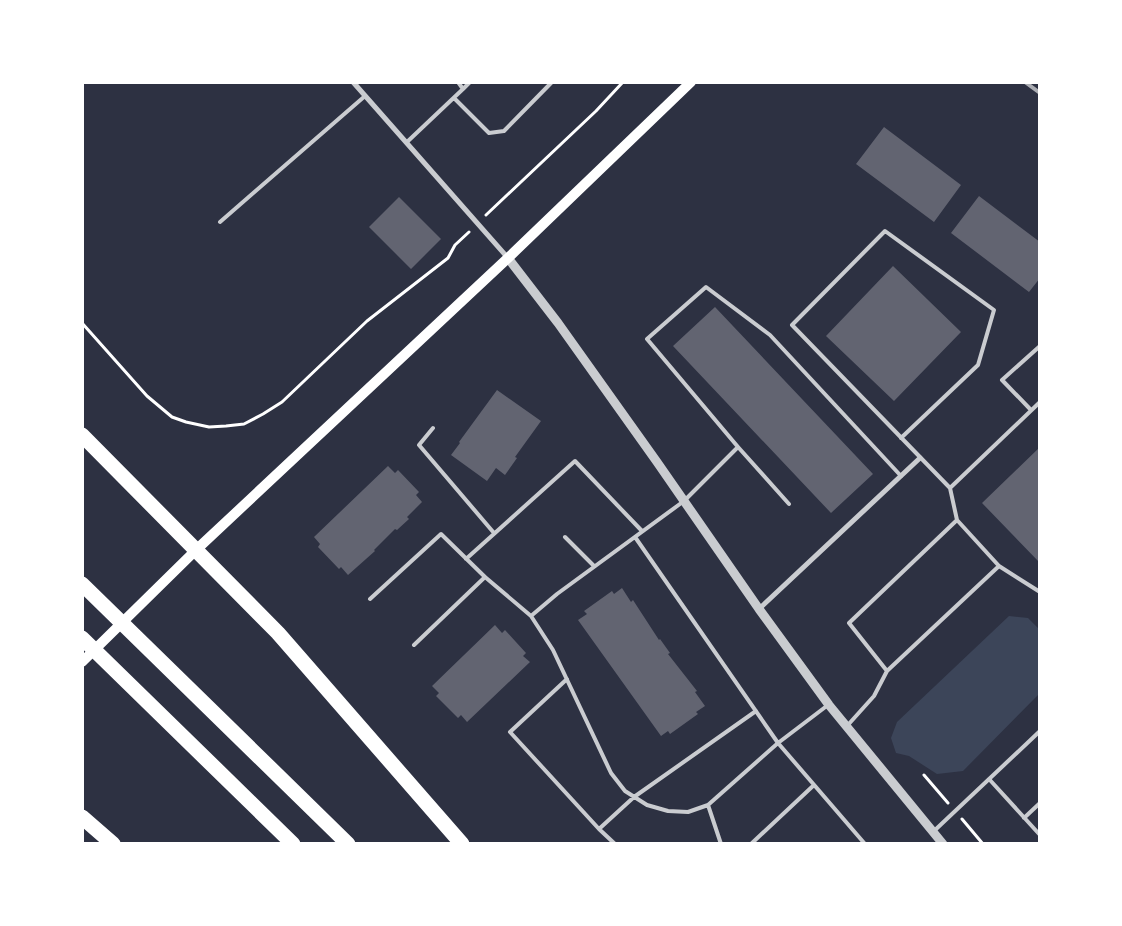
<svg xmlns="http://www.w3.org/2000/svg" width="1122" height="926" font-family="Bitter,serif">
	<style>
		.green { fill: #3c4559 }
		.building { fill: #626471 }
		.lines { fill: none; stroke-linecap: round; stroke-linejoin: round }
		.path { stroke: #fff; stroke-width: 3 }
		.service { stroke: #caccd0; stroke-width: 4 }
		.minor { stroke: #caccd0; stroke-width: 5 }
		.tertiary { stroke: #caccd0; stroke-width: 9 }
		.secondary { stroke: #fff; stroke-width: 10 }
		.motorway { stroke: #fff; stroke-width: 15 }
		.rail { stroke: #abadb3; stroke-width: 4 }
	</style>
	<rect width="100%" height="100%" fill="#2d3142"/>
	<!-- green -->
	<path class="green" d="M1009 616 1028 618 1039 629V694L963 771 937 774 909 756 896 753 891 738 897 722Z"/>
	<!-- building -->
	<path class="building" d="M884 127 961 185 934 222 856 164Z
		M979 196 1040 242V278L1029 292 951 233Z
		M399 197 441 239 411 269 369 227Z
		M893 266 961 332 894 401 826 336Z
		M715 307 873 474 831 513 673 346Z
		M497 390 541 421 515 457 517 458 505 475 496 468 487 481 451 455 460 443 459 442Z
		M1040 447V563L982 503Z
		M388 466 395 473 398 470 419 492 416 495 422 502 407 517 409 519 397 530 395 529 374 550 375 551 348 575 341 567 339 569 318 547 320 544 314 537Z
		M622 588 631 602 633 600 659 640 660 639 670 653 668 654 697 691 695 692 705 706 696 712 698 714 670 734 668 731 661 736 578 620 587 614 584 611 612 591 614 594Z
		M495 625 502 633 505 630 526 653 523 656 530 662 467 722 461 715 458 718 436 696 439 693 432 686Z"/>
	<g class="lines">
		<!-- path -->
		<path class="path" d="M486 215 596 111 623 82
			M82 323 147 396 172 417 186 422 209 427 226 426 244 424 263 414 282 402 367 321 448 258 455 245 469 232
			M924 775 948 803
			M962 819 983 844"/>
		<!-- service -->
		<path class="service" d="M463 89 470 82
			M454 98 489 133 504 131 552 82
			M407 142 463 89 458 82
			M220 222 365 96
			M1031 410 1002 380 1040 346
			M433 428 419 445 494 533
			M901 438 978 365 994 310 885 231 792 325 950 488 1040 402
			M738 447 789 504
			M565 537 594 566
			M635 537 778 743 865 844
			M466 559 575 461 642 531
			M999 566 1040 592
			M370 599 441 534 485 577 531 616 553 650 611 773 625 791 647 805 668 811 688 812 708 805 778 743 828 705
			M531 616 557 594 684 501 738 447 647 339 706 287 770 335 901 476
			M414 645 485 577
			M887 671 999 566 957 520
			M567 679 510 732 599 829 615 844
			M847 726 874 696 887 671 849 623 957 520 950 488
			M989 779 1040 835
			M708 805 721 844
			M1024 818 1040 803
			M599 829 634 797 756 711
			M934 831 1040 731
			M751 844 814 785"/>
		<!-- minor -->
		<path class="minor" d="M353 82 508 258
			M759 609 920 458"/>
		<!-- tertiary -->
		<path class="tertiary" d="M508 258 558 323 657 462 759 609 829 705 943 844"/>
		<!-- secondary -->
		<path class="secondary" d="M82 662 196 550 508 258 691 82"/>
		<!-- motorway -->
		<path class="motorway" d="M82 435 278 633 462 844
			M82 584 348 844
			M82 638 293 844
			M82 817 113 844"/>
		<!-- rail -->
		<path class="rail" d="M1025 82 1040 93"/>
	</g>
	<!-- border -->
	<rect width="1122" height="926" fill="none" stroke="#ffffff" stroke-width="168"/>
</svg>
